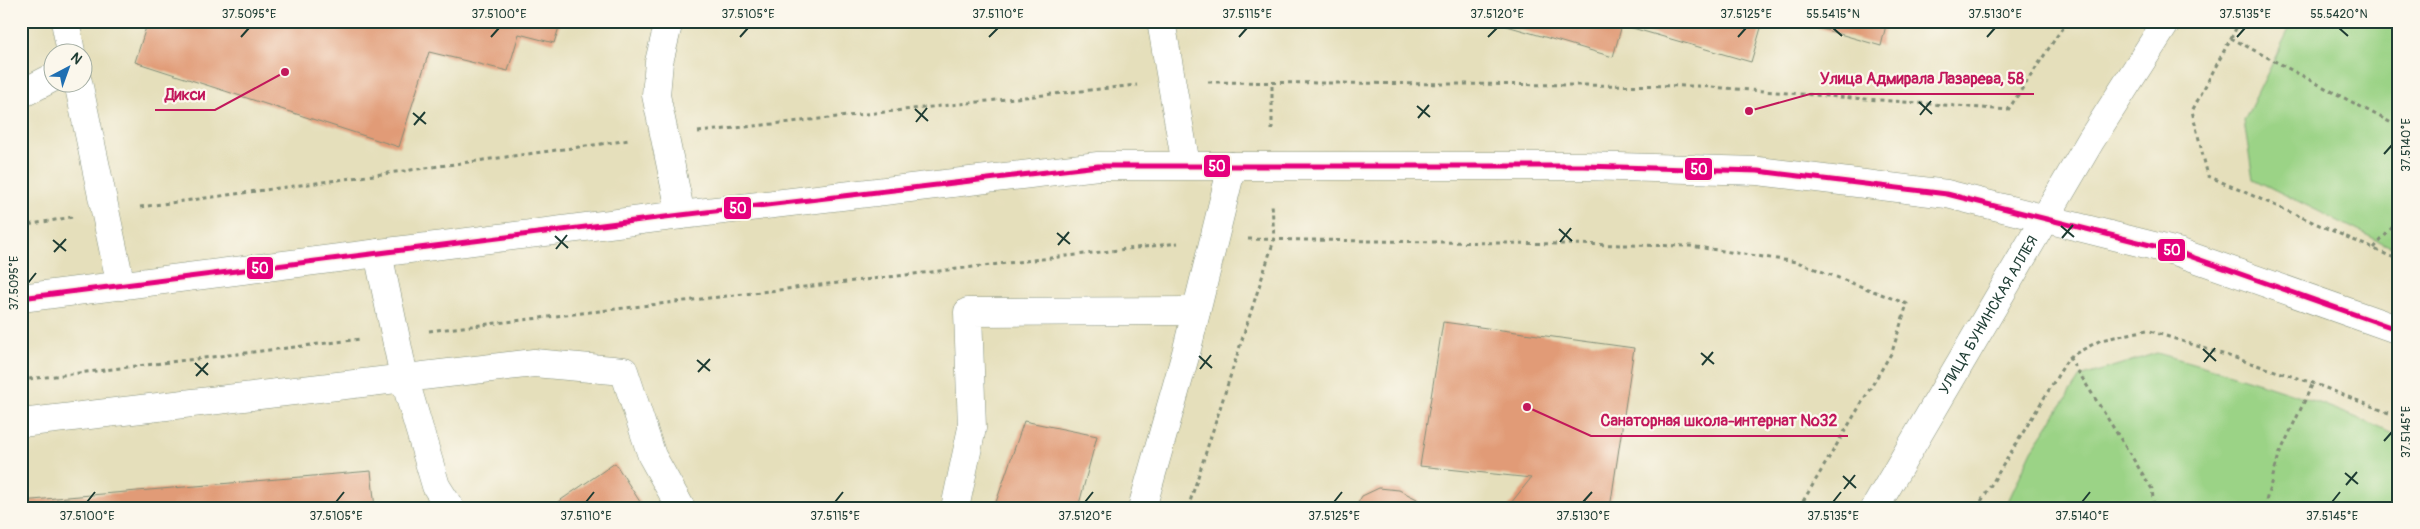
<svg xmlns="http://www.w3.org/2000/svg" width="2420" height="529" font-family="Pangolin,sans-serif">
	<style>
		.green { fill: #9bd386; stroke: #5d885d }
		.building { fill: #e19b77 }
		.lines { fill: none; stroke-linecap: round; stroke-linejoin: round }
		.minor-casing { stroke: #828e78; stroke-width: 29 }
		.path { stroke: #828e78; stroke-width: 3; stroke-dasharray: 4 4; stroke-linecap: butt }
		.minor { stroke: #fff; stroke-width: 28 }
		.bus-1-casing { stroke: #fbf7ec; stroke-width: 9 }
		.bus-1 { stroke: #e5007d; stroke-width: 5 }
		.ticks { fill: none; stroke: #1f3d34; stroke-width: 2 }
		.labels { text-anchor: middle; stroke-width: 4.5; stroke-linejoin: round; paint-order: stroke }
		.street-label { font-size: 15px; fill: #1f3d34; stroke: #fbf7ec }
		.leader { fill: none; stroke: #c2185b; stroke-width: 2 }
		.callout-dot { fill: #c2185b; stroke: #fbf7ec; stroke-width: 2 }
		.callout-label { font-size: 16px; text-anchor: middle; font-weight: bold; fill: #c2185b; stroke: #fbf7ec; stroke-width: 4.5; stroke-linejoin: round; paint-order: stroke }
		.line-badge { stroke: #fbf7ec; stroke-width: 2 }
		.badge-label { font-size: 14px; text-anchor: middle; font-weight: bold; fill: #fff }
		.neatline { fill: none; stroke: #1f3d34; stroke-width: 2 }
		.ticks-label { font-size: 12px; text-anchor: middle; fill: #1f3d34 }
	</style>
	<rect width="100%" height="100%" fill="#fbf7ec"/>
	<filter id="ink" filterUnits="userSpaceOnUse"><feTurbulence type="fractalNoise" baseFrequency=".02" numOctaves="2"/><feDisplacementMap in="SourceGraphic" scale="10" xChannelSelector="R" yChannelSelector="G"/><feConvolveMatrix kernelMatrix="1 2 1 2 8 2 1 2 1" color-interpolation-filters="sRGB"/></filter>
	<filter id="wash" filterUnits="userSpaceOnUse"><feTurbulence type="fractalNoise" baseFrequency=".0096" numOctaves="4" result="noise"/><feDisplacementMap in="SourceGraphic" scale="20" xChannelSelector="R" yChannelSelector="G"/><feGaussianBlur stdDeviation="1.12" result="paint"/><feColorMatrix in="noise" values="0 0 0 0 0 0 0 0 0 0 0 0 0 0 0 0 0 1.4 0 .05"/><feComposite in="paint" operator="in"/></filter>
	<g filter="url(#wash)">
		<rect width="100%" height="100%" fill="#e5dfbb"/>
		<!-- green -->
		<path class="green" d="M2293 21H2399V251L2253 179 2244 121Z
			M2157 353C2239 376 2322 399 2399 437V508H2005L2032 450 2080 377Z"/>
		<g id="blocks">
			<!-- building -->
			<path class="building" d="M148 21H561L554 43 519 34 508 71 429 52 399 147 135 62Z
				M1490 21H1763L1751 62 1622 25 1613 57Z
				M1795 21H1887L1881 46Z
				M1443 322 1634 348 1610 508H1507L1531 478 1420 466Z
				M1024 421 1097 436 1078 508H994Z
				M615 463 644 508H554L552 506Z
				M371 471 375 508H21V501Z
				M1379 488 1399 490 1417 499 1422 508H1355L1362 496Z"/>
		</g>
	</g>
	<g filter="url(#ink)">
		<use href="#blocks" fill-opacity="0" stroke="#828e78" stroke-width="1"/>
		<g class="lines">
			<defs>
				<g id="minor">
					<path d="M65 21 71 52"/>
					<path d="M669 21 659 62 656 95 681 215"/>
					<path d="M1161 21 1186 165"/>
					<path d="M78 82 121 286"/>
					<path d="M21 94 52 78"/>
					<path d="M378 253 404 377 436 486 450 508"/>
					<path d="M21 298 681 215 1098 166H1584L1758 171 1947 194 2178 252 2399 330"/>
					<path d="M21 423 534 363 624 371 652 456 681 508"/>
					<path d="M955 508 972 428 968 312 1196 311"/>
					<path d="M1142 508 1186 353 1232 166"/>
					<path id="s1" d="M1875 508 2091 140 2167 21"/>
				</g>
			</defs>
			<!-- minor casing -->
			<use href="#minor" class="minor-casing"/>
			<!-- path -->
			<path class="path" d="M2240 21 2192 111 2208 176 2399 260
				M2231 38 2399 127
				M1208 82 1698 86 2008 110 2067 21
				M1272 130V83
				M698 132 1137 85
				M140 207 630 140
				M21 226 72 217
				M1248 239 1690 246 1797 262 1907 304 1892 352 1799 508
				M2374 248 2399 220
				M429 331 1178 243
				M2069 357 2152 489 2154 508
				M21 380 361 339
				M1188 508 1274 240 1272 202
				M1977 508 2069 357 2101 340 2147 330 2313 383 2399 417
				M2264 508 2279 455 2313 383"/>
			<!-- minor -->
			<use href="#minor" class="minor"/>
			<defs>
				<path id="bus-1" d="M21 298 681 215 1098 166H1584L1758 171 1947 194 2178 252 2399 330"/>
			</defs>
			<!-- bus-1 casing -->
			<use href="#bus-1" class="bus-1-casing"/>
			<!-- bus-1 -->
			<use href="#bus-1" class="bus-1"/>
		</g>
	</g>
	<!-- ticks -->
	<path class="ticks" d="M1833 28 1842 36M2339 28 2348 36M241 37 249 28M491 37 499 28M740 37 748 28M989 37 998 28M1239 37 1247 28M1488 37 1497 28M1738 37 1746 28M1987 37 1995 28M2237 37 2245 28M1919 102 1932 114M1417 106 1430 117M915 109 928 121M413 113 426 124M1920 115 1931 101M1418 118 1429 105M916 122 927 108M414 125 425 112M2384 154 2392 145M2061 226 2074 237M1559 229 1572 241M1057 233 1070 244M555 236 568 248M2062 238 2073 225M53 240 66 251M1560 242 1571 228M1058 245 1069 232M556 249 567 235M54 252 66 239M28 283 36 273M2203 349 2216 361M1701 353 1714 364M1199 356 1212 368M697 360 710 371M2204 362 2215 348M195 363 208 375M1702 365 1713 352M1200 369 1211 355M698 372 710 359M196 376 208 363M2384 441 2392 432M2345 473 2358 484M1843 476 1856 488M2346 485 2357 472M1844 489 1855 475M87 502 95 492M336 502 344 492M586 502 594 492M835 502 843 492M1085 502 1093 492M1334 502 1342 492M1583 502 1592 492M1833 502 1841 492M2082 502 2090 492M2332 502 2340 492"/>
	<g class="labels">
		<!-- street labels -->
		<g class="street-label">
			<text dy="5" stroke="none"><textPath href="#s1" startOffset="224">УЛИЦА БУНИНСКАЯ АЛЛЕЯ</textPath></text>
		</g>
	</g>
	<!-- callouts -->
	<path class="leader" d="M1749 111L1810 94H2034M285 72L215 110H155M1527 407L1591 436H1848"/>
	<g class="callout-dot">
		<circle cx="1749" cy="111" r="5"/>
		<circle cx="285" cy="72" r="5"/>
		<circle cx="1527" cy="407" r="5"/>
	</g>
	<g class="callout-label">
		<text x="1922" y="84">Улица Адмирала Лазарева, 58</text>
		<text x="185" y="100">Дикси</text>
		<text x="1719" y="426">Санаторная школа-интернат №32</text>
	</g>
	<g class="line-badge">
		<rect x="1203" y="154" width="28" height="24" rx="5" fill="#e5007d"/>
		<rect x="1684" y="157" width="29" height="24" rx="5" fill="#e5007d"/>
		<rect x="723" y="196" width="29" height="24" rx="5" fill="#e5007d"/>
		<rect x="2157" y="238" width="29" height="24" rx="5" fill="#e5007d"/>
		<rect x="246" y="256" width="28" height="24" rx="5" fill="#e5007d"/>
	</g>
	<g class="badge-label">
		<text x="1217" y="171">50</text>
		<text x="1699" y="174">50</text>
		<text x="738" y="213">50</text>
		<text x="2172" y="255">50</text>
		<text x="260" y="273">50</text>
	</g>
	<!-- margin -->
	<rect width="2420" height="529" fill="none" stroke="#fbf7ec" stroke-width="55"/>
	<!-- north arrow -->
	<g transform="translate(68 68) rotate(41)"><circle r="24" fill="#fbf7ec" stroke="#a3ada2"/>
	<path d="M0-4L9 19L0 12L-9 19Z" fill="#1f6fb2"/>
	<text y="-8" font-size="14" font-weight="bold" text-anchor="middle" fill="#1f3d34">N</text>
	</g>
	<rect x="28" y="28" width="2364" height="474" class="neatline"/>
	<g class="ticks-label">
		<text x="249" y="18">37.5095°E</text>
		<text x="499" y="18">37.5100°E</text>
		<text x="748" y="18">37.5105°E</text>
		<text x="998" y="18">37.5110°E</text>
		<text x="1247" y="18">37.5115°E</text>
		<text x="1497" y="18">37.5120°E</text>
		<text x="1746" y="18">37.5125°E</text>
		<text x="1833" y="18">55.5415°N</text>
		<text x="1995" y="18">37.5130°E</text>
		<text x="2245" y="18">37.5135°E</text>
		<text x="2339" y="18">55.5420°N</text>
		<text transform="translate(2406 145) rotate(-90)" y="4">37.5140°E</text>
		<text transform="translate(14 283) rotate(-90)" y="4">37.5095°E</text>
		<text transform="translate(2406 432) rotate(-90)" y="4">37.5145°E</text>
		<text x="87" y="520">37.5100°E</text>
		<text x="336" y="520">37.5105°E</text>
		<text x="586" y="520">37.5110°E</text>
		<text x="835" y="520">37.5115°E</text>
		<text x="1085" y="520">37.5120°E</text>
		<text x="1334" y="520">37.5125°E</text>
		<text x="1583" y="520">37.5130°E</text>
		<text x="1833" y="520">37.5135°E</text>
		<text x="2082" y="520">37.5140°E</text>
		<text x="2332" y="520">37.5145°E</text>
	</g>
</svg>
